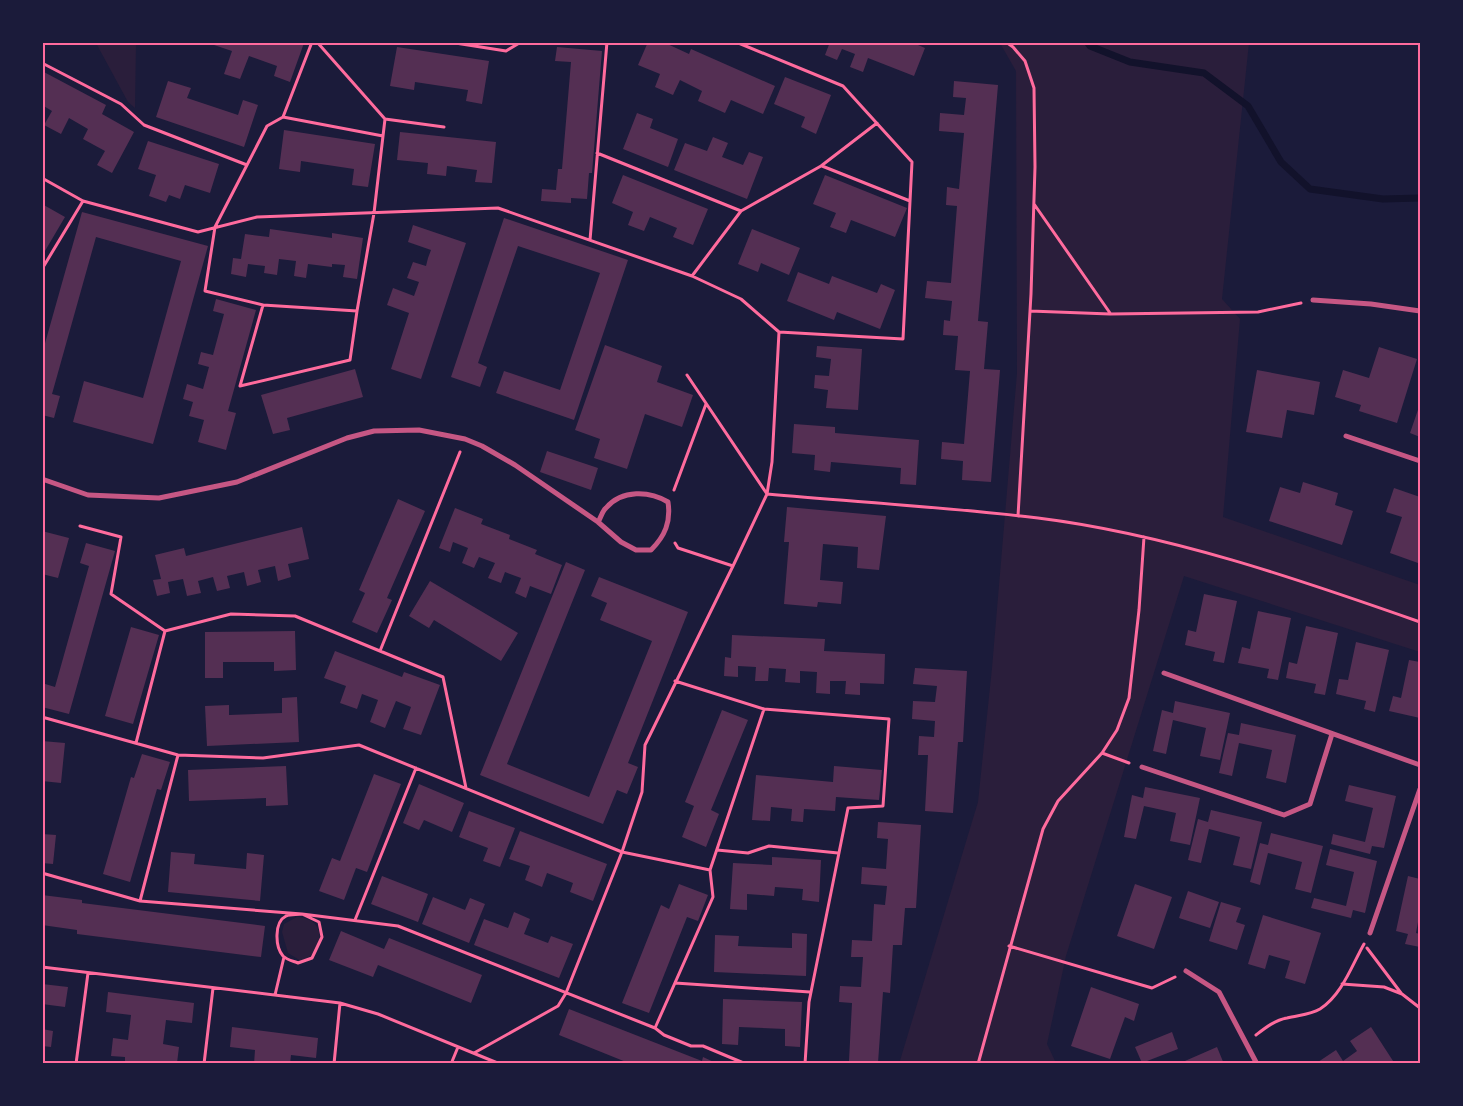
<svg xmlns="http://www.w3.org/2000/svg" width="1463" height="1106" font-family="Karla,sans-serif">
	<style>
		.green { fill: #2a1e3b }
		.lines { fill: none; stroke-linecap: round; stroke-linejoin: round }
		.stream { stroke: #12122b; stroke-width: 7 }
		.building { fill: #542f53 }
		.path { stroke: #ff6b9d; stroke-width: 3 }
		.minor { stroke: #c65784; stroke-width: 5 }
		.neatline { fill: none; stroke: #ff6b9d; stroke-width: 2 }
	</style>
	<rect width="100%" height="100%" fill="#1b1b3a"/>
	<!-- green -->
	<path class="green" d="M96 43H136L135 108 128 102Z
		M1000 43H1249L1222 299 1240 319 1223 517 1420 585V652L1184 576 1066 956 1047 1044 1056 1063 899 1064 978 802 992 668 1017 373 1016 71Z
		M297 917C328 918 325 953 301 961L288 953 282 932 284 924Z"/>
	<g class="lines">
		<!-- stream -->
		<path class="stream" d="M1087 42 1090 46 1130 62 1204 73 1248 106 1281 162 1310 189 1383 199 1420 198"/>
	</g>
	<!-- building -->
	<path class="building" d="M215 42H301L304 43 290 82 274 76 277 66 249 56 240 79 224 74 232 51 214 45Z
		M648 42H663L689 54 691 49 775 86 763 114 731 100 725 113 698 101 702 91 680 80 673 95 655 87 660 74 638 65Z
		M830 42H911L925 48 914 76 868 58 863 72 850 67 855 54 842 49 837 60 825 55Z
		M397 47 489 61 482 104 466 101 468 90 415 82 414 90 390 86Z
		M557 47 602 51 592 173H589L587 199 571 198V203L541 201 542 189 556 190 558 169H562L571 62 555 61Z
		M42 71 106 105 102 114 134 132 112 173 97 165 105 151 83 139 88 129 69 118 61 134 44 125 52 111 42 105Z
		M785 77 831 95 816 134 801 127 805 117 774 104Z
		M168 81 191 88 187 98 238 115 243 100 258 105 244 147 156 117Z
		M954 81 998 85 978 321 988 322 984 369 1000 370 991 482 962 480 963 461 941 459 942 442 964 444 970 371 955 370 958 336 943 335 944 320 950 321 952 301 925 298 927 281 951 283 957 206 946 205 947 187 959 189 964 133 939 131 940 113 964 115 966 98 953 97Z
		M637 113 653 119 650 128 678 139 668 167 623 149Z
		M284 130 375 144 368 187 352 185 354 169 301 161 300 172 279 169Z
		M400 132 496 142 492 183 475 182 477 170 447 166 446 176 427 174 428 163 397 160Z
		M713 137 728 143 722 157 743 165 749 152 763 157 747 199 674 170 685 143 707 151Z
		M148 141 219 164 210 193 185 185 180 199 169 195 166 202 149 196 156 175 138 169Z
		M623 175 708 209 693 245 673 237 677 228 650 217 644 231 628 225 633 212 612 203Z
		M825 175 907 208 895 237 851 220 846 233 830 227 836 213 813 204Z
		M42 204 65 217 42 256Z
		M82 212 208 246 153 444 73 422 84 381 143 398 181 261 96 237 52 394 60 396 54 418 42 415V354Z
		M504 218 628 260 574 420 496 393 504 371 560 390 600 273 518 246 478 363 487 367 480 387 451 377Z
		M413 225 466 243 421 379 391 369 409 313 387 305 393 288 414 296 419 282 407 278 413 262 426 266 428 258 431 250 408 242Z
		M270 229 332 238V233L363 238 357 279 343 277 345 265 332 264V267L308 264 306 278 294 276 296 261 279 259 277 275 264 273 265 266 248 264 246 277 231 274 233 258 241 259 245 234 269 237Z
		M752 229 800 248 789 275 761 263 758 272 738 264Z
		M798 272 829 284 832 276 877 293 881 284 895 290 880 329 837 312 834 320 787 301Z
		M216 299 256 310 228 411 236 413 226 450 198 442 204 420 189 416 193 402 183 399 187 384 203 389 209 367 198 364 201 352 213 355 224 314 213 311Z
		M605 345 662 366 657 382 693 395 682 427 645 414 627 469 594 458 600 439 575 430Z
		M817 346 862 349 858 410 826 408 828 390 814 388 815 375 829 376 831 359 816 357Z
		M1379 347 1417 359 1397 423 1359 411 1361 405 1335 397 1343 370 1369 378Z
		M355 369 363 397 287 418 290 430 273 434 261 395Z
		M1257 370 1320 382 1314 415 1287 410 1282 438 1246 432Z
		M1420 404V437L1410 433Z
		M794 424 835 427V433L919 440 916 485 900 484 901 468 831 462 830 472 814 470 815 455 792 453Z
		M547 451 598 468 591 490 540 472Z
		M1303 482 1338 493 1335 505 1353 511 1342 545 1269 521 1280 487 1300 493Z
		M1394 488 1420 497V556L1418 563 1390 553 1402 517 1386 512Z
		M398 499 425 511 387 598 392 600 377 633 352 622 365 593 359 590Z
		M787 507 886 516 879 570 857 568 858 547 823 544 820 580 843 582 841 604 818 602 817 607 784 604 789 542H784Z
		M455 508 483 519 481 524 510 535 509 539 537 550 535 554 562 565 551 594 530 586 526 598 515 593 521 578 505 572 501 583 488 578 495 563 479 557 474 568 462 563 468 548 453 542 450 552 439 548Z
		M302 527 309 559 288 564 291 577 278 581 275 566 258 570 261 582 247 586 244 572 227 576 230 588 217 591 213 577 198 581 201 593 187 596 183 579 168 582 170 593 157 596 153 580 161 579 155 555 184 548 186 556Z
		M42 531 69 538 58 578 42 574Z
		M86 543 115 551 69 714 42 707V683L55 687 89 566 80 563Z
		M566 562 585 570 507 764 589 797 652 641 600 620 607 603 591 596 599 577 688 612 628 763 638 767 627 794 617 790 603 824 480 775Z
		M430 581 518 633 501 661 434 620 429 628 409 616Z
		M1204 594 1237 601 1224 663 1213 661 1215 652 1185 645 1188 630 1196 632Z
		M1258 611 1291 618 1278 680 1267 678 1269 669 1238 663 1242 647 1250 649Z
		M1306 626 1338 633 1325 695 1314 693 1316 684 1286 678 1289 662 1297 664Z
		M131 627 159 635 133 724 105 716Z
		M295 631 296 670 274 671V662H223V678H205V632Z
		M732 635 825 639 824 651 885 654 884 684 860 683V695L845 694 846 681H830V694L816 693 817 672 800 671V683L785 682 786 669 769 668 768 681H755L756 667 738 666V677L724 676 725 657 731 658Z
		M1356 642 1389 650 1375 712 1364 709 1366 701 1336 694 1339 679 1348 680Z
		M335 651 402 677 404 672 440 685 421 735 403 729 411 707 396 701 385 728 370 722 378 700 362 694 357 709 340 703 346 686 324 678Z
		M1409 660 1420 662V718L1389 711 1393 696 1401 698Z
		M915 668 967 671 963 742H958L953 813 925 811 928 755H918L919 736 934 737 935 721 912 719 913 701 935 702 937 686 913 684Z
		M297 697 299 742 207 746 205 706 229 705V715L282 713V698Z
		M1175 701 1230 713 1220 760 1200 756 1206 728 1173 720 1166 754 1153 751 1162 710 1173 713Z
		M722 710 748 720 711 810 719 814 706 847 682 837 694 806 685 802Z
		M1241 723 1296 735 1286 783 1266 778 1272 750 1239 743 1232 776 1219 773 1228 733 1239 735Z
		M42 741 65 743 61 783 42 781Z
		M142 754 170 762 161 790 157 789 130 882 103 874 131 777 134 778Z
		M286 766 288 805 266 806V798L189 801 188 770Z
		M834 766 882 770 879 800 836 797 835 811 804 809 803 822 791 821 792 809 771 807 770 821 752 820 756 775 833 782Z
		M374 774 401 784 367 872 356 868 344 900 319 891 332 858 340 861Z
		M419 784 464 803 452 832 424 820 419 830 403 823Z
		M1349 785 1396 796 1384 848 1372 846 1370 854 1331 844 1333 834 1365 842 1373 808 1345 801Z
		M1145 787 1200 798 1190 845 1170 841 1176 813 1144 806 1136 839 1124 837 1132 795 1143 798Z
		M1211 810 1262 822 1251 869 1233 865 1240 837 1209 829 1201 863 1188 860 1198 819 1208 822Z
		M469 811 515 828 500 867 483 861 488 848 459 837Z
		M878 822 921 825 916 908H905L902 945H893L890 993 883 992 878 1063 849 1061 852 1003 839 1002 840 986 861 987 863 957H851L852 940 872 941 874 904 885 905 887 886 861 884 862 867 886 869 888 839 877 838Z
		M520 831 607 864 593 901 570 892 573 883 547 873 542 887 525 880 530 866 509 859Z
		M1271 833 1323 846 1311 893 1295 889 1302 862 1268 853 1260 885 1250 882 1260 843 1268 845Z
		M42 834 56 835 53 864 42 863Z
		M1330 849 1377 861 1365 913 1353 910 1351 918 1311 908 1314 898 1346 906 1354 872 1326 865Z
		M171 852 195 854 194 864 246 869 247 853 264 855 260 901 168 892Z
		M772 857 821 860 819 902 802 900 803 889 775 887 774 896 747 894V910L730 909 733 863 772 865Z
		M382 876 428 894 418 922 371 904Z
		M1408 876 1420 879V911L1416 933 1420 934V947L1405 944 1408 934 1396 931Z
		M679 884 708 895 698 921 687 917 649 1013 622 1003 661 905 669 909Z
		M1135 884 1172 897 1154 949 1117 936Z
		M1188 891 1219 902 1210 928 1179 918Z
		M42 895 82 900V903L265 926 261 957 77 934V930L42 925Z
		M433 897 465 910 470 898 485 904 469 943 422 924Z
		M1221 902 1241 908 1236 922 1245 925 1237 950 1209 941Z
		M514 912 530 919 524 934 548 943 551 936 573 944 559 978 474 945 484 919 508 928Z
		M1263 915 1321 933 1305 984 1285 978 1290 961 1269 955 1265 969 1248 964Z
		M341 931 384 949 389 938 482 975 471 1003 378 965 373 977 329 960Z
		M792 933 807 934 806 976 714 972 715 935 739 936 738 946 792 948Z
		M42 984 68 987 65 1007 42 1004Z
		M1091 987 1139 1004 1134 1021 1125 1017 1110 1059 1071 1046Z
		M108 992 194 1003 192 1023 166 1020 163 1044 179 1047 177 1063 161 1061V1064H125V1057L111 1056 113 1038 128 1040 131 1015 106 1012Z
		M723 999 802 1002 800 1047 785 1046V1029L739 1027 738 1045 722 1044Z
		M569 1009 702 1061 703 1057 718 1064H631L559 1035Z
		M232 1027 318 1038 316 1058 291 1055 290 1064H254L255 1050 230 1047Z
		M1371 1027 1395 1064H1315L1336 1050 1343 1061 1357 1051 1350 1041Z
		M42 1029 53 1031 51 1047 42 1046Z
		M1172 1032 1178 1049 1142 1063 1135 1047Z
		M1217 1047 1224 1064H1178Z"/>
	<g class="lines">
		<!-- path -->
		<path class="path" d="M317 42 385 119 383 136
			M449 42 506 51 521 42
			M596 42 607 44
			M736 42 843 86 912 162 903 339 779 332
			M1006 42 1013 47 1025 61 1034 88 1035 167 1031 294 1018 516
			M42 63 121 104 144 125 247 165 267 126 283 117
			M385 119 444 127
			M597 153 741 211 821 166 877 123
			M247 165 215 227 205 291 263 305 357 311 374 213 383 136 283 117 312 42
			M822 166 910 201
			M42 178 83 201 198 232 257 217 498 208 692 276 741 299 779 332 772 462 767 494
			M1034 204 1110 313
			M590 240 607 42
			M42 269 83 201
			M692 276 741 211
			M263 305 240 386 350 360 357 311
			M1030 311 1110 314 1258 312 1301 303
			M687 375 767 494
			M674 490 706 404
			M80 526 121 537 111 594 165 631
			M733 566 767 494C857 502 948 507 1038 518 1167 534 1298 579 1420 622
			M380 651 460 452
			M675 681 764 709 889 719 883 806 848 808 809 1002 805 1064
			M42 717 178 755 263 758 359 745 622 852 710 870 713 897 655 1028
			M136 743 165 631 231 614 295 616 443 677 466 788
			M1102 753 1129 763
			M717 850 748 853 769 846 838 853
			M710 870 764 709
			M42 873 140 901 302 914 398 926 655 1028 664 1035 691 1046H703L746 1064
			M140 901 178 755
			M302 914 319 922 322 937 312 958 298 963C293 961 287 960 283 956 275 947 274 922 286 916 291 914 297 915 302 914Z
			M355 920 416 768
			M1009 946 1152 988 1175 977
			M1367 948 1401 993
			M42 967 340 1003 378 1014 500 1064
			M675 983 810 992
			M1342 984 1384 987 1402 994 1420 1008
			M275 995 284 957
			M1256 1035C1265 1028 1275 1020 1287 1018 1298 1015 1310 1015 1320 1009 1342 995 1352 965 1364 944
			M474 1053 558 1006 566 993 622 852 642 792 645 745 733 566 678 548 675 543
			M76 1064 88 973
			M204 1064 213 988
			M334 1064 340 1003
			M451 1064 458 1047
			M978 1064 1043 829 1058 801 1102 753 1117 730 1129 698 1139 610 1144 537"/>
		<!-- minor -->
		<path class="minor" d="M1313 300 1371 304 1420 311
			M1346 436 1420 461
			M42 479 88 495 159 498 237 482 347 438 374 431 419 430 465 439 482 446 515 465 598 522 621 542 636 550H651C665 536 671 522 668 502 650 491 622 489 606 508 602 511 601 518 598 522
			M1164 673 1420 765
			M1142 767 1284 815 1310 804 1332 734
			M1370 933 1420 789
			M1186 971 1219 992 1257 1064"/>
	</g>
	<!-- border -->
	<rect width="1463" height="1106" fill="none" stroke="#1b1b3a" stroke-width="88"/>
	<rect x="44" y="44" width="1375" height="1018" class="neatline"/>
</svg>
